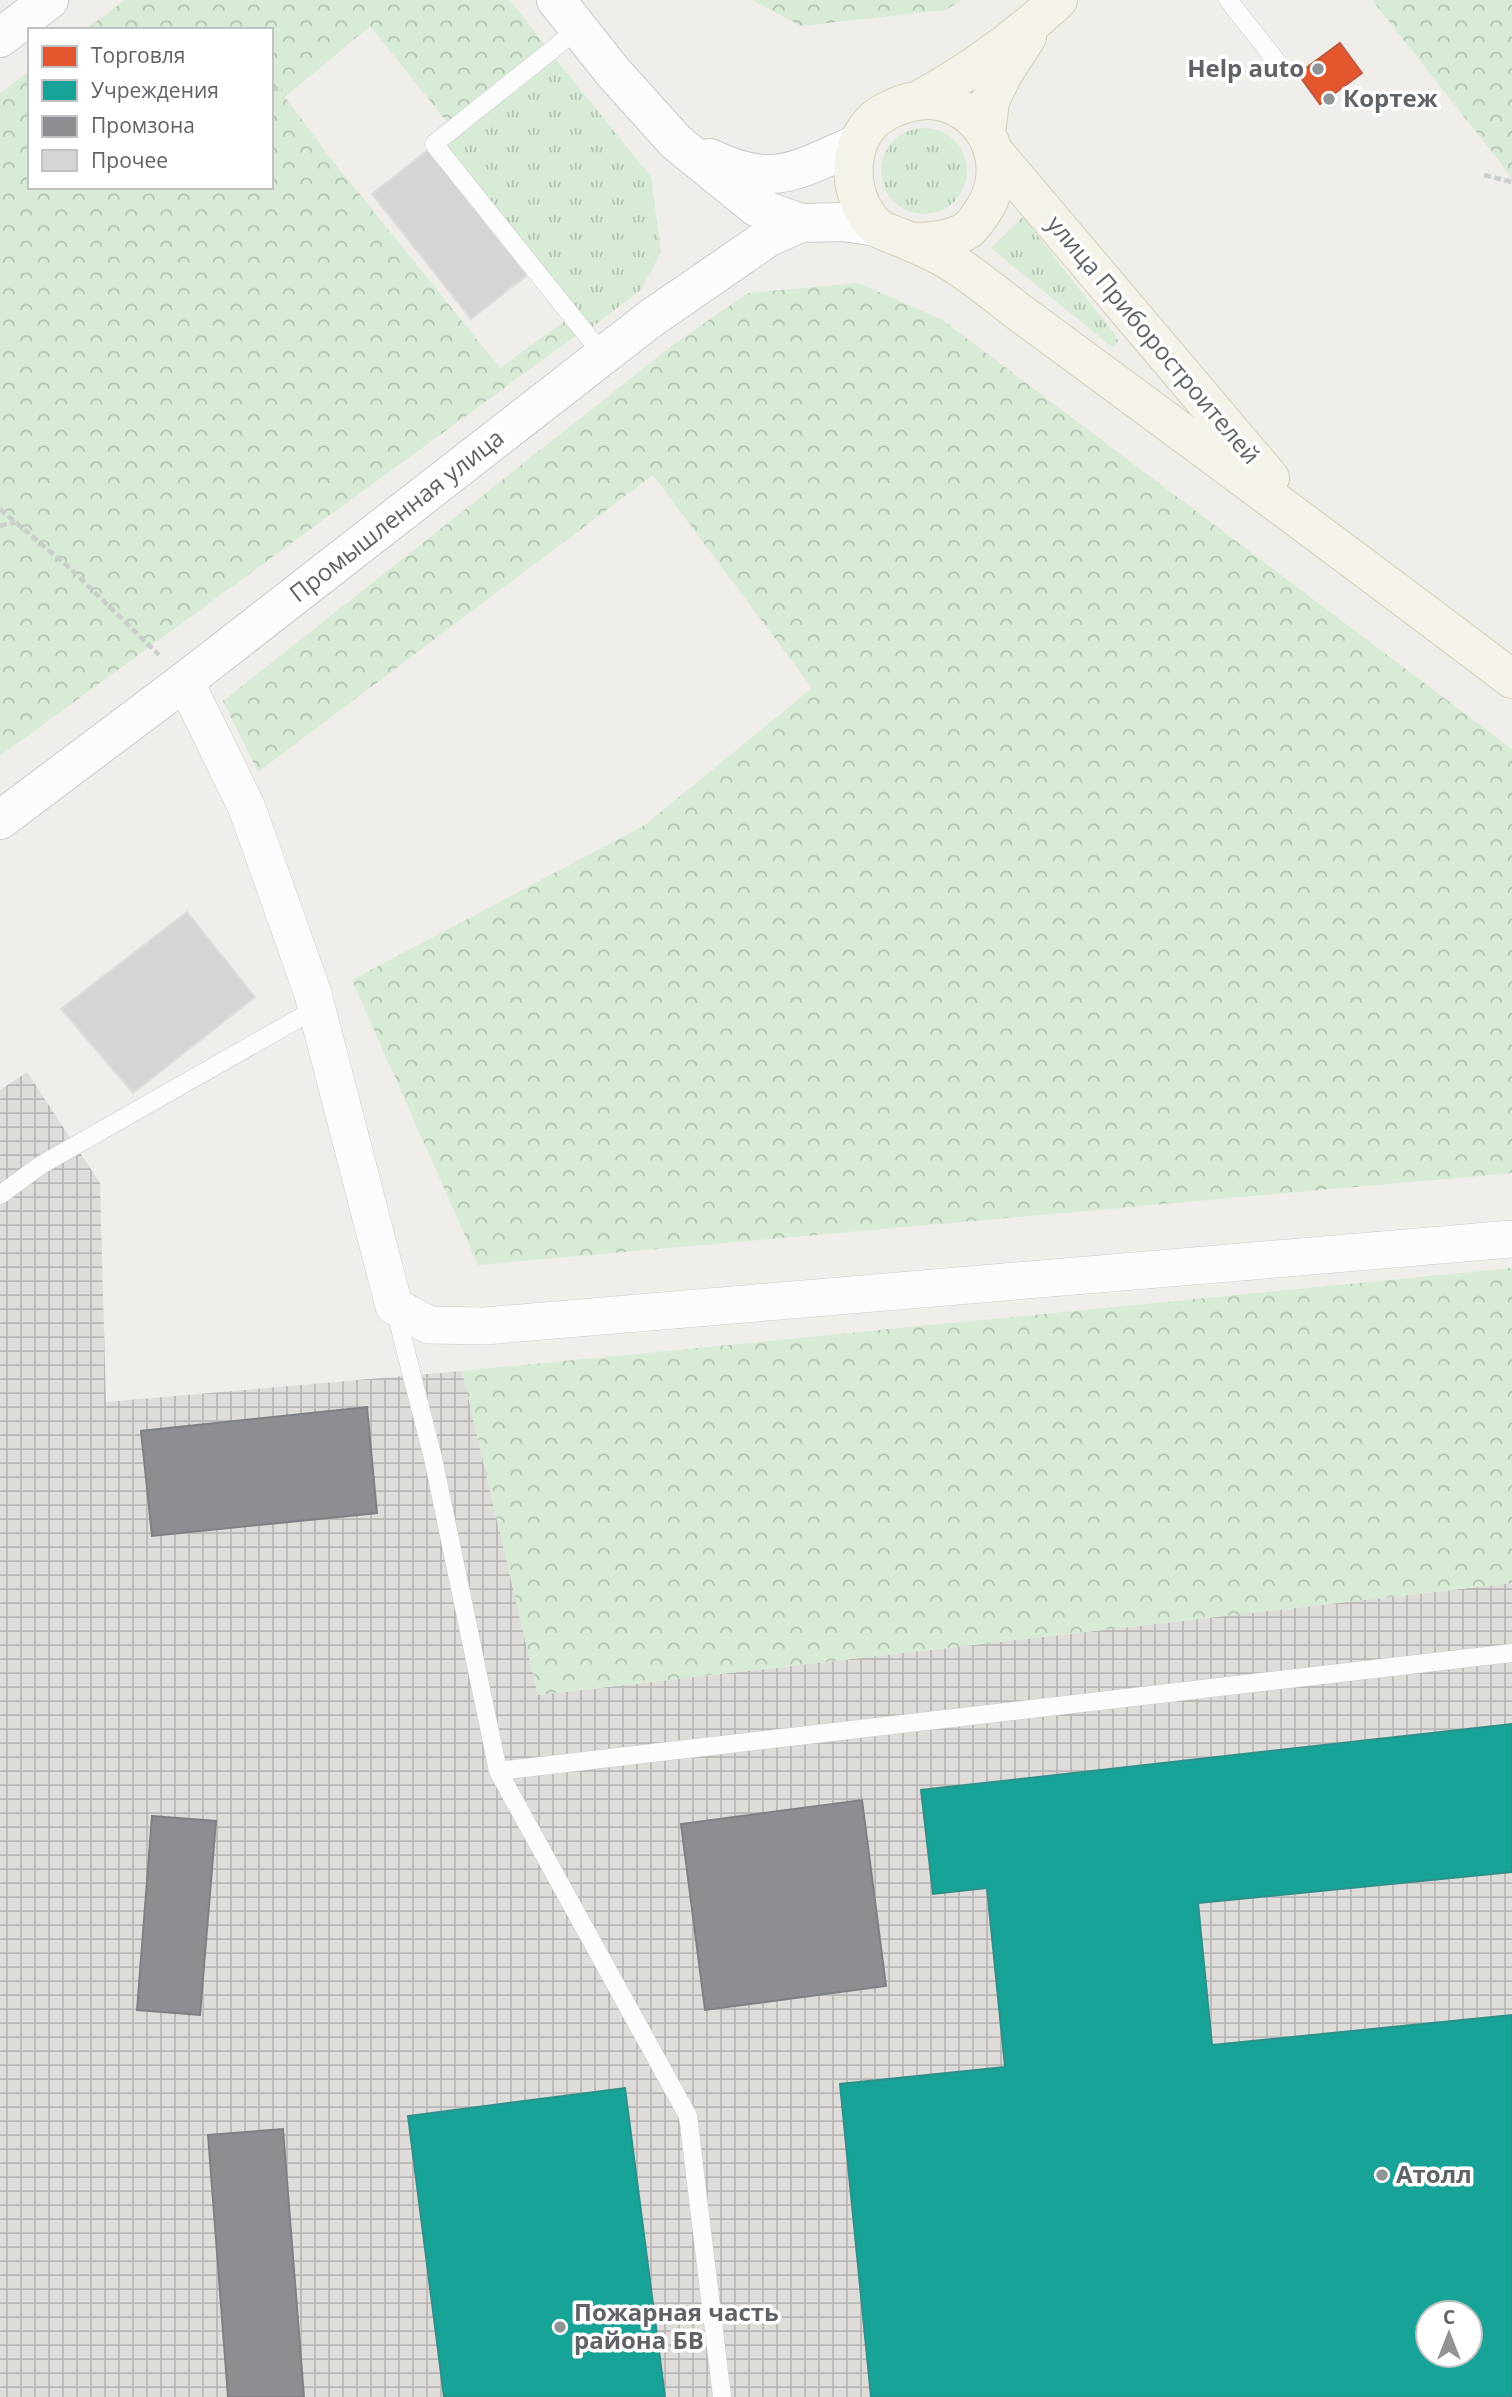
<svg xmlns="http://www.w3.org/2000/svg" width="1512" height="2397" font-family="'Open Sans',sans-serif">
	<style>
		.industrial { fill: url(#industrial-grid); fill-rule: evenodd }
		.grass { fill: url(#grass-tufts) }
		.forest { fill: url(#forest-crowns) }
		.shops { fill: #e4572e; stroke: #bc5b3f; stroke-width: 2 }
		.public { fill: #17a398; stroke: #2d908a; stroke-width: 2; fill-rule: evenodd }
		.industry { fill: #8d8d92; stroke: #7f8085; stroke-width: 2 }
		.building { fill: #d6d5d3; stroke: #deddd9; stroke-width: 2 }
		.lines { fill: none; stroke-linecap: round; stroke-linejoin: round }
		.lane-casing { stroke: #cbcccc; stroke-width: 19 }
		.street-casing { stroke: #cbcccc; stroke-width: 38 }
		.secondary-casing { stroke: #cacacb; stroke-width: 40 }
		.primary-casing { stroke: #d7ceb8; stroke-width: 40 }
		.path { stroke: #cacfcc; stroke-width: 4.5; stroke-dasharray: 7 3.5; stroke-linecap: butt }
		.lane { stroke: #fdfcfc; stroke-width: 18 }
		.street { stroke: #fdfcfc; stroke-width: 37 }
		.secondary { stroke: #fdfcfc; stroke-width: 38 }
		.primary { stroke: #f4f2e9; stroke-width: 38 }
		.poi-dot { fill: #919496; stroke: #fff; stroke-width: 2.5 }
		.labels { text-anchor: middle; stroke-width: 7; stroke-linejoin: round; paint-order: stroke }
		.poi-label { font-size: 24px; font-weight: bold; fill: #5f6368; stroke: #fff; text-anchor: start }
		.street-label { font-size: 24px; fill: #5f6368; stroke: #fff }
	</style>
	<defs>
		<pattern id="industrial-grid" width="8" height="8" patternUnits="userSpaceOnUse" patternTransform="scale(1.75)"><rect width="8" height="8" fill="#dfddda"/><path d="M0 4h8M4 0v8" fill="none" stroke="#b8b7b5"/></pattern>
		<pattern id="grass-tufts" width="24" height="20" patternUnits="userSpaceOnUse" patternTransform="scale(1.75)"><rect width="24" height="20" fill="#d8ebd6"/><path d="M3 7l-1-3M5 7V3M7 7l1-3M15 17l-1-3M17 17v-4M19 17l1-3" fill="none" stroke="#b2c2b1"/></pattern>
		<pattern id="forest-crowns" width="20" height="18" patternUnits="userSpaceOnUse" patternTransform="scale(1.75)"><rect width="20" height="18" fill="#d8ebd6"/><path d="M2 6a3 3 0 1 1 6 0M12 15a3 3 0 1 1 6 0" fill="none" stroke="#b2c2b1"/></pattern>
	</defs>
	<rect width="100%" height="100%" fill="#efeeea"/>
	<!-- industrial -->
	<path class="industrial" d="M27 1072 100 1183 106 1402 462 1371 538 1695 1512 1583V2397H0V1090ZM1428 2313H1470V2355H1428Z"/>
	<!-- grass -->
	<path class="grass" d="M553 56 651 177 661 252 641 290 588 330 442 145Z
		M881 171a43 43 0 1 1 86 0a43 43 0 1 1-86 0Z
		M1023 217 1119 340 1112 347 991 248Z"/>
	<!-- forest -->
	<path class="forest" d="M125 0H510L545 45 447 122 370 26 285 97 328 155 500 368 566 320 578 334 0 756V93L30 71V187H271V30H85Z
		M752 0H962L945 10 801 26Z
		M1372 0H1512V180L1500 162Z
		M858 283 941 319 1512 749V1173L478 1265 352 980 645 825 812 688 653 475 258 772 223 701 673 345 748 293Z
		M1512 1268V1583L538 1695 462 1371Z"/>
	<!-- shops -->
	<path class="shops" d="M1340 43 1362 73 1320 104 1298 74Z"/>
	<!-- public -->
	<path class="public" d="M1512 1724V1872L1198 1903 1212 2045 1512 2015V2397H871L840 2084 1005 2067 987 1888 933 1894 921 1790ZM1428 2313H1470V2355H1428Z
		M625 2088 665 2397H444L408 2116Z"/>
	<!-- industry -->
	<path class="industry" d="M367 1407 377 1513 152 1536 141 1431Z
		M862 1800 886 1986 705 2010 681 1824Z
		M152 1816 216 1821 200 2015 137 2010Z
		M283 2129 304 2397H228L208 2135Z"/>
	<!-- building -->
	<path class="building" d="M428 150 527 275 471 319 372 194Z
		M187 912 255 997 133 1093 61 1009Z"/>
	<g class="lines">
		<defs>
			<path id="lane" d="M1228 0 1281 67
				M578 29 434 144 603 355
				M0 1195 41 1165 317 1008
				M395 1309 433 1458 498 1771 1512 1653
				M498 1771 688 2116 722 2397"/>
			<path id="street" d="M185 681 247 808 313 994 394 1306 429 1325 485 1326 1512 1239"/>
			<path id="secondary" d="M556 0 613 72 676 142 756 207 801 223 844 222 877 227
				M0 38 49 0
				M710 158C774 189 797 170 857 144
				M0 820 185 681 650 319 769 237 801 223"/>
			<path id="primary" d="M921 99C970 72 1017 38 1058 0
				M986 134 990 101 1003 74 1027 37
				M994 152 1270 478
				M912 242C933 241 951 241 969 229 973 225 977 220 980 215 1010 176 995 119 947 103 927 96 908 101 889 110 845 130 843 196 877 227 883 232 892 234 899 237 915 244 933 251 948 260 972 274 994 293 1016 310 1182 432 1347 554 1512 679"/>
		</defs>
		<!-- lane casing -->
		<use href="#lane" class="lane-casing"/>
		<!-- street casing -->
		<use href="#street" class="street-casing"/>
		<!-- secondary casing -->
		<use href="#secondary" class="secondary-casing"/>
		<!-- primary casing -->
		<use href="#primary" class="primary-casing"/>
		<!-- path -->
		<path class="path" d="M271 88 282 90
			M1484 175 1512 182
			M0 509 72 570 159 655
			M0 526 15 522"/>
		<!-- lane -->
		<use href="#lane" class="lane"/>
		<!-- street -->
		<use href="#street" class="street"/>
		<!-- secondary -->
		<use href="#secondary" class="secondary"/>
		<!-- primary -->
		<use href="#primary" class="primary"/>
	</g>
	<!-- markers -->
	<g class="poi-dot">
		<circle cx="1318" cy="69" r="7"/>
		<circle cx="1329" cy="99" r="7"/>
		<circle cx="1382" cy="2175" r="7"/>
		<circle cx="560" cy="2327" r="7"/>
	</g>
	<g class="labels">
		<!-- poi labels -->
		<g class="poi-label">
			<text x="1304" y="77" text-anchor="end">Help auto</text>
			<text x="1343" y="107">Кортеж</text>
			<text x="1396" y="2183">Атолл</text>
			<text x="574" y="2321">Пожарная часть<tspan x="574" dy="28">района БВ</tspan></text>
		</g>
		<!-- street labels -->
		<g class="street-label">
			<text transform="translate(1153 340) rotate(50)" y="8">улица Приборостроителей</text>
			<text transform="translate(397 516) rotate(-38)" y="8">Промышленная улица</text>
		</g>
	</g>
	<!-- legend -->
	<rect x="28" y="28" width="245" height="161" fill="#ffffff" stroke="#bfc1c3" stroke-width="2"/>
	<rect x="42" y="46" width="35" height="21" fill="#e4572e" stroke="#bfc1c3" stroke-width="2"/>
	<text x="91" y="63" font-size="21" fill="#5f6368">Торговля</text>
	<rect x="42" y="80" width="35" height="21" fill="#17a398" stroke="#bfc1c3" stroke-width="2"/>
	<text x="91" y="98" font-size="21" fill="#5f6368">Учреждения</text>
	<rect x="42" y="116" width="35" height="21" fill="#8d8d92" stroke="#bfc1c3" stroke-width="2"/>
	<text x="91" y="133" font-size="21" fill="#5f6368">Промзона</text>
	<rect x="42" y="150" width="35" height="21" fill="#d6d5d3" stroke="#bfc1c3" stroke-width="2"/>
	<text x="91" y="168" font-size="21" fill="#5f6368">Прочее</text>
	<!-- north arrow -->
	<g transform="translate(1449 2334)"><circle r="33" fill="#ffffff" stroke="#bfc1c3" stroke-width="2"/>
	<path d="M0-5L12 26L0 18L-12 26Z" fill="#919496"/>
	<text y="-10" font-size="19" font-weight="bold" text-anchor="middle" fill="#5f6368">С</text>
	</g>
</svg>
